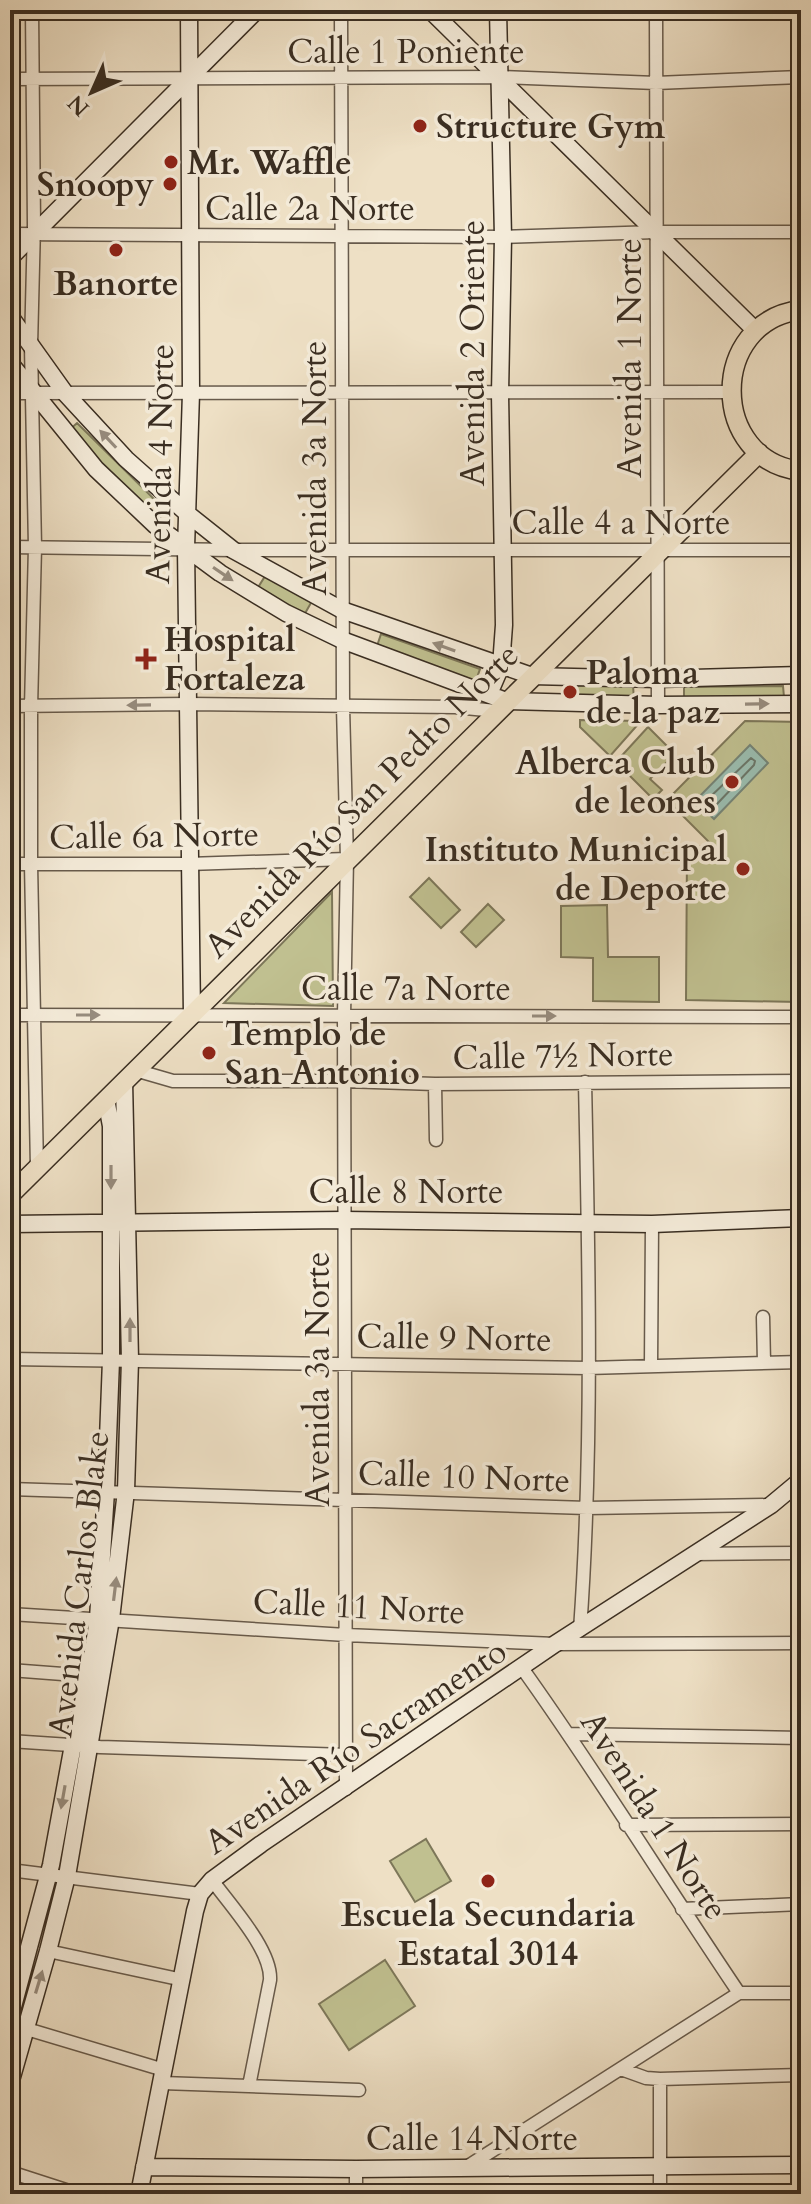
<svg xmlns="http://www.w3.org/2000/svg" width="811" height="2204" font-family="Cardo,serif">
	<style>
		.green { fill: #c0c090; stroke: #7d7759; stroke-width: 2 }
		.water { fill: #9abdb0; stroke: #748477; stroke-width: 2 }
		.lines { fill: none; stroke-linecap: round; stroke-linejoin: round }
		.shore { stroke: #6a7669; stroke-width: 2 }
		.street-casing { stroke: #675a4b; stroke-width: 15 }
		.secondary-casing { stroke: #3a2e22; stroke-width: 19 }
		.primary-casing { stroke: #3a2e22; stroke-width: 21 }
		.street { stroke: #f4ebd9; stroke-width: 12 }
		.secondary { stroke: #f4ebd9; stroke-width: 16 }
		.primary { stroke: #eee0c5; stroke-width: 18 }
		.oneway { fill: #978c7e }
		.poi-dot { fill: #8f2418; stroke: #f4ebd9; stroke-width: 3 }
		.labels { text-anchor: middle; stroke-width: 7; stroke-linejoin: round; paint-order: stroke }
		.street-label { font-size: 34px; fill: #3a2e22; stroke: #f4ebd9 }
		.poi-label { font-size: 34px; font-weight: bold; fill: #3a2e22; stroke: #f4ebd9; text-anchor: start }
	</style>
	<rect width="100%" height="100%" fill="#eee0c5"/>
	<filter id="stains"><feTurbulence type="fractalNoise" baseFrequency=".0025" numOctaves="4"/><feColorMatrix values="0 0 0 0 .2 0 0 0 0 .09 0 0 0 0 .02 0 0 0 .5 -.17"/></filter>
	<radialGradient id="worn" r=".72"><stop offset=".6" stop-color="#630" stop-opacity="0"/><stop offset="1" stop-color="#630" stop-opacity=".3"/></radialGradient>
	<!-- green -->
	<path class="green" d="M77 423 155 500 146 509 68 431Z
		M267 573 312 601 303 617 254 594Z
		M381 634 480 669 475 683 375 652Z
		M633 684 634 702 570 703V686Z
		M783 686 784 697 684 698V687Z
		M580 720 641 721 610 756 580 727Z
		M745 721 801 722 798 1002 686 1000 687 851 710 843 667 800Z
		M648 727 675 754 650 779 662 790 653 799 616 762Z
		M429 878 460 910 441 928 410 897Z
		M332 892 333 1006 224 1003Z
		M488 904 504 920 476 947 461 932Z
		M607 905 608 957H659V1002L593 1001V958L561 957V906Z
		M426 1839 451 1881 415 1902 390 1861Z
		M385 1960 415 2006 349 2050 319 2004Z"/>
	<!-- water -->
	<path class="water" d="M750 745 768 763 714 819 695 801Z"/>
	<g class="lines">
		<!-- shore -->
		<path class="shore" d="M751 758 755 761 754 765 716 805H711L709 798Z"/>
		<defs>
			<path id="street" d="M32 10 34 225 31 346 35 547 31 707V864L37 1168
				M341 10 343 707 347 859 344 1016 346 1789
				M656 10 658 705
				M10 79 499 77 656 83 801 77
				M10 234 503 237 656 232H801
				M10 393 730 392
				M10 547 233 550H801
				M10 706 188 704 455 707 496 711
				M10 864H188L347 859
				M10 1015 801 1017
				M135 1070 173 1081H344L435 1084 801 1081
				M435 1084 436 1140
				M763 1317 764 1363
				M10 1359 587 1368 801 1362
				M651 1366 652 1224
				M10 1489 587 1508 770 1505
				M695 1554 801 1553
				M10 1614 346 1635 555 1644 801 1643
				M580 1630C593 1448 589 1264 585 1082
				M522 1668C598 1774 666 1885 739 1993
				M10 1670 89 1676
				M570 1734 801 1738
				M10 1741 100 1747 346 1755
				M626 1825 801 1824
				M10 1870 200 1894
				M212 1880C230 1905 272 1950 270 1980L249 2086
				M682 1909 801 1904
				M48 1951 183 1980
				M739 1993H801
				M10 2024 164 2070
				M621 2069 646 2078 660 2079 801 2075
				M660 2079V2194
				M162 2083 359 2090
				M465 2168 739 1993
				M10 2172 78 2194
				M356 2194V2169"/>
			<path id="secondary" d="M189 10 191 393 186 548 192 1014
				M430 10 756 331
				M10 258 257 10
				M10 316 65 393 126 459 189 515 233 550 342 610 532 676 657 679 801 675
				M10 363 96 469 155 525 220 573 286 613 342 640 506 701 658 705 801 704
				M489 694 501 666 504 625 500 394 503 237 498 10
				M10 1224 344 1220 652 1224 801 1218
				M10 2018 51 1865 73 1745 89 1676 98 1619 106 1491 111 1360V1126L106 1099
				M10 2084 48 1951 67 1876 111 1619 126 1491 130 1360 124 1081
				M144 2167 356 2169 801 2165
				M139 2194 195 1911 200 1894 212 1880 261 1844 555 1644 771 1505 801 1480"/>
			<path id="primary" d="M801 310C708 321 709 461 801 471
				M10 1195 759 453"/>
		</defs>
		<!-- street casing -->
		<use href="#street" class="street-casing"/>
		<!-- secondary casing -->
		<use href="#secondary" class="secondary-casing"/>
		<!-- primary casing -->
		<use href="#primary" class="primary-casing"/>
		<!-- street -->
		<use href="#street" class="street"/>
		<!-- secondary -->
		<use href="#secondary" class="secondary"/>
		<!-- primary -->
		<use href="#primary" class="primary"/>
	</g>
	<!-- one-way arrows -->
	<defs><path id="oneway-solid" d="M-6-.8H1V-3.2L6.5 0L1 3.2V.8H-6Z" transform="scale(2)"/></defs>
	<g class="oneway">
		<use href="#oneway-solid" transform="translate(108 439) rotate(-133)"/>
		<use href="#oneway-solid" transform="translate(223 574) rotate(34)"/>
		<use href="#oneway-solid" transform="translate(444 647) rotate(-160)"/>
		<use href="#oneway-solid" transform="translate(757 704) rotate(-1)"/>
		<use href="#oneway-solid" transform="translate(139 705) rotate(179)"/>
		<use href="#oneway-solid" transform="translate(88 1015)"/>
		<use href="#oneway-solid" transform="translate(544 1016)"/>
		<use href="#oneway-solid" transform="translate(111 1177) rotate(90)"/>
		<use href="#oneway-solid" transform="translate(130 1330) rotate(-90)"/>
		<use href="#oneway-solid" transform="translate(115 1589) rotate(-83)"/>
		<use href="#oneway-solid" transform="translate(63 1797) rotate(100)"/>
		<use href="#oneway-solid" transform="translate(39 1982) rotate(-73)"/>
	</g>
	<!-- markers -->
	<g class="poi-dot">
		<circle cx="420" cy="126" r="8"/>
		<circle cx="171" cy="162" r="8"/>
		<circle cx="170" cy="184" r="8"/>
		<circle cx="116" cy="250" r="8"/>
		<path d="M142 647h8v8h8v8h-8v8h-8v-8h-8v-8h8z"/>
		<circle cx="570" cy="692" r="8"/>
		<circle cx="732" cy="782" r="8"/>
		<circle cx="743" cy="869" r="8"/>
		<circle cx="209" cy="1053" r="8"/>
		<circle cx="488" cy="1881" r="8"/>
	</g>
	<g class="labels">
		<!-- street labels -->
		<g class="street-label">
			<text x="406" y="63">Calle 1 Poniente</text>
			<text x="310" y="220">Calle 2a Norte</text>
			<text transform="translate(472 353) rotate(-90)" y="12">Avenida 2 Oriente</text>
			<text transform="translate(629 358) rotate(-90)" y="12">Avenida 1 Norte</text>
			<text transform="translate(159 464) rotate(-89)" y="12">Avenida 4 Norte</text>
			<text transform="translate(314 468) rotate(-90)" y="12">Avenida 3a Norte</text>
			<text x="621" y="534">Calle 4 a Norte</text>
			<text transform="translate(361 800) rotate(-45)" y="12">Avenida Río San Pedro Norte</text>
			<text transform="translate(154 835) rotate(-1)" y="12">Calle 6a Norte</text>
			<text x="406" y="1000">Calle 7a Norte</text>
			<text transform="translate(563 1055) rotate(-1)" y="12">Calle 7½ Norte</text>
			<text x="406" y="1203">Calle 8 Norte</text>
			<text transform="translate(454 1337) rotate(1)" y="12">Calle 9 Norte</text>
			<text transform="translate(317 1379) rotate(-90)" y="12">Avenida 3a Norte</text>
			<text transform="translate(464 1476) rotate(2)" y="12">Calle 10 Norte</text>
			<text transform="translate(78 1584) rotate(-83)" y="12">Avenida Carlos Blake</text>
			<text transform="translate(359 1606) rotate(3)" y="12">Calle 11 Norte</text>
			<text transform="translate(355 1746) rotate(-34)" y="12">Avenida Río Sacramento</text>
			<text transform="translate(655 1815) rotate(57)" y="12">Avenida 1 Norte</text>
			<text x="472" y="2150">Calle 14 Norte</text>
		</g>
		<!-- poi labels -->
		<g class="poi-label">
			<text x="436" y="138">Structure Gym</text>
			<text x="187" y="174">Mr. Waffle</text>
			<text x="154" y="196" text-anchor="end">Snoopy</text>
			<text x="116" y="295" text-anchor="middle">Banorte</text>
			<text x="164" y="651">Hospital<tspan x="164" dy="39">Fortaleza</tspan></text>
			<text x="586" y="684">Paloma<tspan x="586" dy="39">de la paz</tspan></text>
			<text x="716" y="774" text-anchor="end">Alberca Club<tspan x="716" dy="39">de leones</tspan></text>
			<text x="727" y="861" text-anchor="end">Instituto Municipal<tspan x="727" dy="39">de Deporte</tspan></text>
			<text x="225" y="1045">Templo de<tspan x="225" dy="39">San Antonio</tspan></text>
			<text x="488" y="1926" text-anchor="middle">Escuela Secundaria<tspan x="488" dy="39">Estatal 3014</tspan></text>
		</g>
	</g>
	<!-- margin -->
	<rect width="811" height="2204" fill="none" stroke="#eee0c5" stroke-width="40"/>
	<rect x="12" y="12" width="787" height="2180" fill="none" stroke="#3a2e22" stroke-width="4"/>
	<rect x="20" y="20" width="771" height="2164" fill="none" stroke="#3a2e22" stroke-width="2"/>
	<!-- north arrow -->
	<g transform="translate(92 92) rotate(225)" stroke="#f4ebd9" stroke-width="6" paint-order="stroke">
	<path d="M0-6L14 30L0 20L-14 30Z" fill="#3a2e22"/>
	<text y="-12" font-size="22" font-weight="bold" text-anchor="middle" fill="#3a2e22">N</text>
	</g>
	<rect width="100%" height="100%" filter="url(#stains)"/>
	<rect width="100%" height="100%" fill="url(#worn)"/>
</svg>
